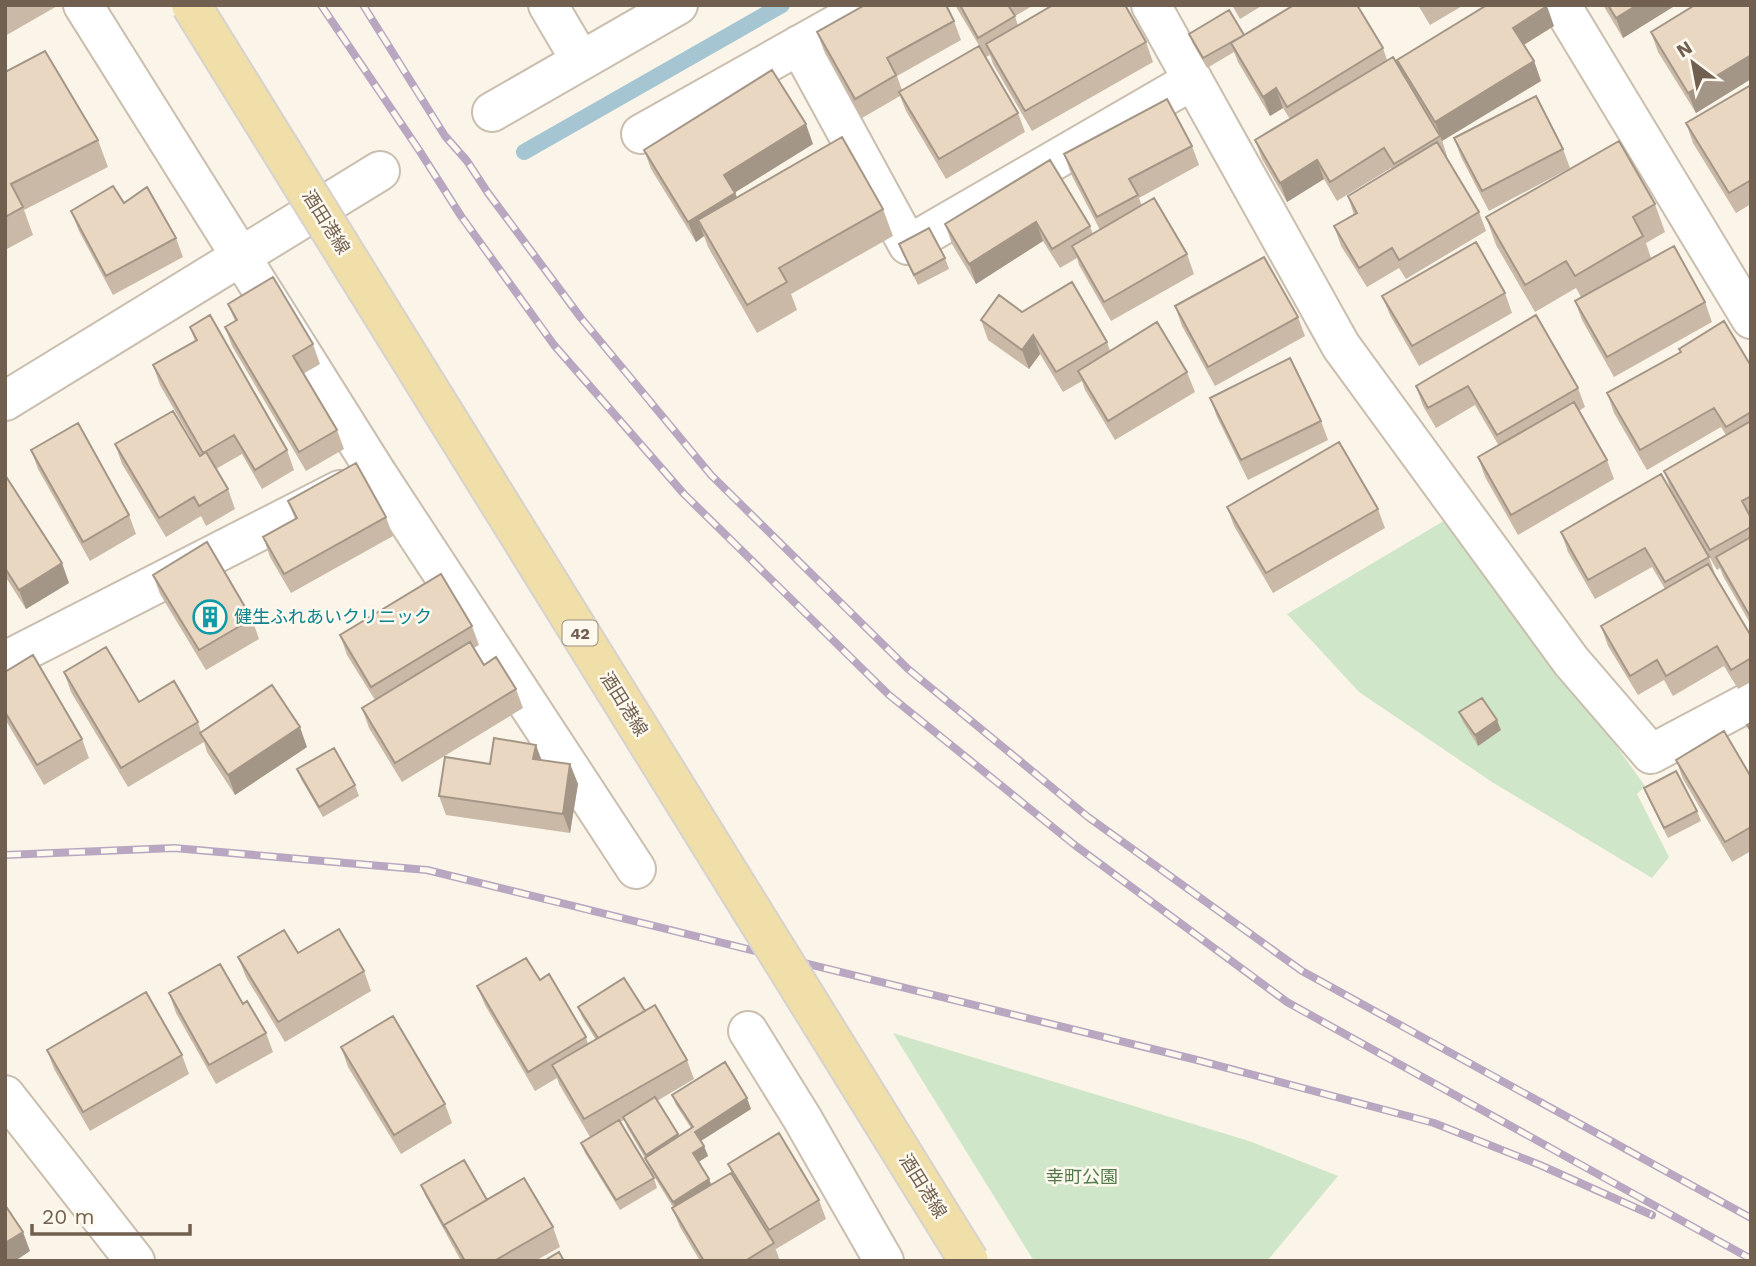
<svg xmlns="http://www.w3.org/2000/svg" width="1756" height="1266" font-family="'Work Sans','Noto Sans JP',sans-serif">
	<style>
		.green { fill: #d0e6c8 }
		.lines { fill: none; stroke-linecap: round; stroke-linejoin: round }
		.stream { stroke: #a6c5d2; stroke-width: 16 }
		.street-casing { stroke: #cabeaf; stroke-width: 42 }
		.street { stroke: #fff; stroke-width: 38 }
		.rail-casing { stroke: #b9a7c2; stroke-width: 8 }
		.rail { stroke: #fdf9ee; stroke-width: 5; stroke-dasharray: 16; stroke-linecap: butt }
		.primary-bridge-casing { stroke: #d7d2ce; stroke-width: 42; stroke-linecap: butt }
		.primary-bridge { stroke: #f0dfa8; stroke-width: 38 }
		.wall { fill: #c9b9a6 }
		.shaded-wall { fill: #a49687 }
		.building { fill: #ead7c1; stroke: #a49687; stroke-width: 2 }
		.labels { text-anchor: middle; stroke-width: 5; stroke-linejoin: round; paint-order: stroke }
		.shield { fill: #fdf9ee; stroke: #9b8d7f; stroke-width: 2 }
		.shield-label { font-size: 16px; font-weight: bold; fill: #715f4f }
		.street-label { font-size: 18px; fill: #715f4f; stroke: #fdf9ee }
		.culture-label { font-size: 18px; fill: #0d838f; stroke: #fdf9ee; text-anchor: start }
		.park-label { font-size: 18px; fill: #537a4b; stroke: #fdf9ee }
	</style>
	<rect width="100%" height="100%" fill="#faf5e8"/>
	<!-- green -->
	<path class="green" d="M1452 516 1645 786 1637 794 1669 857 1652 878 1492 782 1359 692 1287 614Z
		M893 1033 1249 1141 1338 1176 1267 1261H1034Z"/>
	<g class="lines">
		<!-- stream -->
		<path class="stream" d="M524 152 782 5"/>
		<defs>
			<path id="street" d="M83 5 376 472 636 869
				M548 5 581 61
				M1151 5 1341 346 1571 661 1651 754 1751 701
				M1561 5 1751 319
				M799 45 908 245 1193 80
				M492 112 678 5
				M641 134 871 5
				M5 401 380 171
				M5 661 340 490
				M748 1031 802 1118 884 1261
				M5 1095 135 1261"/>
		</defs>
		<!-- street casing -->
		<use href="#street" class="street-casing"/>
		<!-- street -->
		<use href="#street" class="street"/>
		<defs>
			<path id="rail" d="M321 5 419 150 461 216 554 345 684 494 889 695 1076 846 1287 1002 1751 1259
				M363 5 445 136 467 161 488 193 581 318 711 475 908 669 1088 817 1302 971 1751 1218
				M5 855 174 848 427 870 1193 1059 1434 1123 1540 1165 1652 1215"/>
		</defs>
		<!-- rail casing -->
		<use href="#rail" class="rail-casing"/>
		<!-- rail -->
		<use href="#rail" class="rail"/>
		<defs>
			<path id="primary-bridge" d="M191 5 969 1261"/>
		</defs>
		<!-- primary-bridge casing -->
		<use href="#primary-bridge" class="primary-bridge-casing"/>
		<!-- primary-bridge -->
		<use href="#primary-bridge" class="primary-bridge"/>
	</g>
	<!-- wall -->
	<path class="wall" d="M5 5H59L5 36Z
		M955 5H1034L1015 16 1018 26 1146 42 1153 62 1032 131 993 64 990 55 986 57Z
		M1232 5H1263L1240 19Z
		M1418 5H1464L1430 25Z
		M1603 5H1676L1623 38Z
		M1751 5V79L1696 113 1658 52 1651 32Z
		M954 21 961 40 897 76 902 90 1018 113 1025 132 946 179 906 111 900 96 862 118 824 51 817 32Z
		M1554 26 1524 45 1534 61 1541 81 1442 141V140L1447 156H1446L1479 212 1486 231 1406 279 1399 268 1367 287 1341 246 1334 226 1354 215 1348 196 1392 169 1391 168 1337 201 1324 179 1287 202 1262 159 1255 140 1290 119 1283 108 1270 116 1238 62 1234 52 1207 68 1193 44 1189 34 1244 35 1383 48 1387 60 1401 71 1397 60Z
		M5 72 98 140 108 167 24 210 33 235 5 250Z
		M1751 85V204L1736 213 1693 143 1686 123Z
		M1454 138 1563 149 1570 168 1489 211 1461 157Z
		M813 144 735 192 737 197 883 209 893 236 791 294 797 310 757 333 708 247 704 236 696 242 651 169 644 150Z
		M1192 146 1199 165 1139 198 1142 206 1187 254 1194 274 1111 321 1079 265 1077 258 1060 268 1043 241 976 284 952 244 945 224 1050 160 1090 226 1093 234 1100 230 1071 174 1064 154Z
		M124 203 176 238 183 257 113 295 79 231 71 211Z
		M1655 204 1665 232 1646 243 1651 258 1705 302 1712 322 1614 377 1582 320 1575 301 1581 297 1576 288 1535 312 1496 245 1486 217Z
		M899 244 945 258 949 269 918 285 903 254Z
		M1505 293 1512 313 1419 366 1390 315 1382 296Z
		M228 304 313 344 320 364 303 374 337 430 344 449 306 471 232 346 225 327 235 321Z
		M1175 306 1298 317 1305 336 1215 386 1182 326Z
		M1022 312 1107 342 1110 351 1187 372 1195 392 1115 440 1085 390 1082 381 1063 392 1040 354 1029 369 988 340 981 320Z
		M1536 315 1578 388 1585 407 1579 411 1607 460 1614 479 1518 535 1485 477 1478 457 1499 446 1475 405 1436 428 1423 406 1416 386Z
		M190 327 287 450 294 470 262 489 242 454 216 469 228 489 235 509 206 526 201 516 166 537 122 464 115 444 201 456 160 385 153 365 195 341Z
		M1679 349 1751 366V625L1723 576 1720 568 1717 570 1671 490 1664 471 1726 435 1721 427 1647 470 1614 413 1607 393 1680 353Z
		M1210 398 1321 421 1328 440 1248 480 1217 417Z
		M31 450 129 515 136 534 90 561 38 469Z
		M5 475 69 583 26 609 5 576Z
		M288 501 386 517 393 536 291 593 270 557 263 537 295 519Z
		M1227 507 1378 509 1385 528 1273 593 1234 526Z
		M1561 532 1709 557 1716 577 1751 636V682L1738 689 1724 666 1673 696 1664 680 1638 695 1608 646 1601 626 1665 589 1652 567 1595 599 1568 552Z
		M153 575 252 619 259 639 206 670 160 594Z
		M472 626 479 645 474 648 484 665 516 689 523 708 402 782 369 728 362 708 375 700 347 655 340 635Z
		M5 672 82 739 89 758 44 785 5 719Z
		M64 672 139 702 198 722 201 732 307 747 235 795 207 752 204 742 128 787 71 692Z
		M1459 712 1501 730 1478 746 1463 722Z
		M541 760 570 764 578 784 570 833 446 815 439 796 490 764Z
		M1676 760 1751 777V851L1732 862 1683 779Z
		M297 769 355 785 359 796 323 817 301 779Z
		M1644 788 1697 811 1701 821 1668 838 1648 798Z
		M238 957 364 971 371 991 285 1042 246 977Z
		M540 980 586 1037 588 1044 596 1040 582 1017 578 1007 645 1011 687 1060 694 1079 657 1101 679 1136 691 1128 676 1105 672 1095 751 1109 701 1141 704 1146 708 1156 698 1162 709 1179 711 1185 733 1176 728 1164 819 1200 826 1219 776 1249 775 1247 780 1261H700L680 1227 672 1208 673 1207 649 1168 645 1158 627 1127 624 1120 620 1122 654 1178 657 1188 620 1210 585 1153 581 1143 590 1137 559 1084 557 1078 535 1091 485 1005 477 986Z
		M169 993 243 1004 266 1033 273 1052 216 1084 176 1013Z
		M341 1047 445 1104 452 1123 401 1154 348 1067Z
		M47 1050 182 1055 189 1074 90 1131 54 1069Z
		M421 1185 487 1200 553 1227 560 1247 535 1261H461L425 1195Z"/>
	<!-- shaded-wall -->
	<path class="shaded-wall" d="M1637 5H1676L1623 38 1616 18Z
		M1547 6 1554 26 1520 47 1513 28Z
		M1751 55V79L1696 113 1688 93Z
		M1534 61 1541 81 1442 141 1435 122Z
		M1276 88 1283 108 1270 116 1263 97Z
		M806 124 813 144 731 195 724 175Z
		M1317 160 1324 179 1287 202 1280 183Z
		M735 193 742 212 698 220 704 236 696 242 688 222Z
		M1036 222 1043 241 976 284 969 264Z
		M1033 335 1040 354 1029 369 1022 350Z
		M62 563 69 583 26 609 19 590Z
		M1497 720 1501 730 1478 746 1475 735Z
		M300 727 307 747 235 795 228 775Z
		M536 745 543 764 533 759Z
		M570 764 578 784 570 833 563 814Z
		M747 1098 751 1109 699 1142 695 1132Z
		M678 1134 682 1145 649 1165 646 1155Z
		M704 1146 708 1156 697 1163 693 1153Z
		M709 1179 713 1189 677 1212 673 1202Z
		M23 1232 30 1251 15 1261H5V1243Z"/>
	<!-- building -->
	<path class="building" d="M865 5H946L954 21 887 58 896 75 855 99 817 32Z
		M960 5H1008L1015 16 978 38Z
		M1053 5H1125L1146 42 1025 111 986 44Z
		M1294 5H1357L1383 48 1287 107 1276 88 1263 97 1231 43Z
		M1487 5H1547V6L1513 28 1534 61 1435 122 1397 60Z
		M1608 5H1637L1616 18Z
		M1695 5H1751V55L1688 93 1651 32Z
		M1229 10 1244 35 1203 58 1189 34Z
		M979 46 1018 113 939 159 899 92Z
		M45 51 98 140 11 184 23 207 5 217V72Z
		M1393 57 1440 136 1394 164 1384 148 1330 182 1317 160 1280 183 1255 140Z
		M772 70 806 124 724 175 735 193 688 222 644 150Z
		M1751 85V180L1729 193 1686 123Z
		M1536 96 1563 149 1482 191 1454 138Z
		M1167 99 1192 146 1129 179 1138 195 1097 217 1064 154Z
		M842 137 883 209 779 268 787 282 747 305 698 220Z
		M1619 141 1655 204 1633 217 1643 236 1575 276 1566 261 1525 285 1486 217Z
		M1437 142 1479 212 1399 260 1392 248 1359 268 1334 226 1357 213 1348 196Z
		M1050 160 1090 226 1052 249 1036 222 969 264 945 224Z
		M113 186 124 203 147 187 176 238 106 276 71 211Z
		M1154 198 1187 254 1104 302 1072 246Z
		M929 228 945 258 914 275 899 244Z
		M1476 242 1505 293 1412 346 1382 296Z
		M1674 246 1705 302 1607 357 1575 301Z
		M1264 257 1298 317 1208 367 1175 306Z
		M273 277 313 344 293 356 337 430 299 452 225 327 237 320 228 304Z
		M1072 282 1107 342 1056 372 1033 335 1022 350 981 320 999 295 1022 312Z
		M210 315 287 450 255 470 234 435 203 453 153 365 197 340 190 327Z
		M1536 315 1578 388 1497 435 1468 386 1428 408 1416 386Z
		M1724 321 1751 366V412L1726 427 1714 408 1640 450 1607 393 1681 352 1679 349Z
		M1157 322 1187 372 1108 421 1078 371Z
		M1290 358 1321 421 1241 460 1210 398Z
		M1574 402 1607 460 1511 515 1478 457Z
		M173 411 200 456 206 452 228 489 199 506 194 497 159 518 115 444Z
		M1751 421V496L1742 501 1751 518V527L1710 550 1664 471Z
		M78 423 129 515 83 542 31 450Z
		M1339 442 1378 509 1266 573 1227 507Z
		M356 463 386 517 284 574 263 537 297 518 288 501Z
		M1661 474 1709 557 1665 582 1645 548 1588 580 1561 532Z
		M5 475 62 563 19 590 5 568Z
		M1751 537V618L1716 557Z
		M207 542 252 619 199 650 153 575Z
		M1708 564 1751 636V658L1731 670 1717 646 1666 676 1657 660 1630 676 1601 626Z
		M441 574 472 626 371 687 340 635Z
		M470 642 484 665 496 657 516 689 395 763 362 708Z
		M106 647 139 702 174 681 198 722 121 768 64 672Z
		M33 655 82 739 37 765 5 712V672Z
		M272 685 300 727 228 775 200 733Z
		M1482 698 1497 720 1475 735 1459 712Z
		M1751 723V731L1747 725Z
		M1724 731 1751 777V827L1725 842 1676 760Z
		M494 738 536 745 533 759 570 764 563 814 439 796 445 757 490 764Z
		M334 748 355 785 319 807 297 769Z
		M1676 771 1697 811 1664 828 1644 788Z
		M339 929 364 971 278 1022 238 957 284 930 298 953Z
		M526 958 540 980 549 974 586 1037 528 1072 477 986Z
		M220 964 243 1004 247 1001 266 1033 209 1065 169 993Z
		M624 978 645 1011 598 1038 578 1007Z
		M146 992 182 1055 83 1112 47 1050Z
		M655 1005 687 1060 584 1119 552 1065Z
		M393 1016 445 1104 394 1135 341 1047Z
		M725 1062 747 1098 695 1132 704 1146 693 1153 709 1179 673 1202 645 1158 693 1127 672 1095Z
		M655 1097 678 1134 646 1155 623 1117Z
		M619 1120 654 1178 616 1200 581 1143Z
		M779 1133 819 1200 769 1230 728 1164Z
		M464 1160 487 1200 444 1225 445 1228 421 1185Z
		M731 1173 774 1243 745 1261H704L672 1208Z
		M524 1178 553 1227 494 1261H465L444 1225Z
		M5 1205 23 1232 5 1243Z
		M559 1252 564 1261H544Z"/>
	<!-- icons -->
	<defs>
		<symbol id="building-ring" viewBox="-11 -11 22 22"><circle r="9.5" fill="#fdf9ee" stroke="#0f9aa8" stroke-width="1.5"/><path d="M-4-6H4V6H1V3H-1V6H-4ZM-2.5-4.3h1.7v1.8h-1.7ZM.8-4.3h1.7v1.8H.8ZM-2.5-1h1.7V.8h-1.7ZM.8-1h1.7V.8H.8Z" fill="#0f9aa8"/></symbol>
	</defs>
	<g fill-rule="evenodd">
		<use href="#building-ring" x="191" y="598" width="38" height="38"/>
	</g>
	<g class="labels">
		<!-- shield labels -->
		<rect class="shield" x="562.5" y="620.5" width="35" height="25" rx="5"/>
		<g class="shield-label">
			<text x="580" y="639">42</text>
		</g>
		<!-- street labels -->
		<g class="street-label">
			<text transform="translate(326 222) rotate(58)" y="6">酒田港線</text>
			<text transform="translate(624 704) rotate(58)" y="6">酒田港線</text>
			<text transform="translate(923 1186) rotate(58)" y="6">酒田港線</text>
		</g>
		<!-- culture labels -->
		<g class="culture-label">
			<text x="234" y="623">健生ふれあいクリニック</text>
		</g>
		<!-- park labels -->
		<g class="park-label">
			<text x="1082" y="1183">幸町公園</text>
		</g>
	</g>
	<!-- border -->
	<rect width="1756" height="1266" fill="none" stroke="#715f4f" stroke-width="14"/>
	<!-- north arrow -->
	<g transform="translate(1693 63) rotate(328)" stroke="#fdf9ee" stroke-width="5" paint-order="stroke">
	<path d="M0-5L12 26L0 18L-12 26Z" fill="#715f4f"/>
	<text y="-10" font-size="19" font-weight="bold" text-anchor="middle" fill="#715f4f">N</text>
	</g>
	<!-- scale -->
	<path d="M32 1224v10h158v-10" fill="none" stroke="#715f4f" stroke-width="3.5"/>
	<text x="42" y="1224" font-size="21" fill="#715f4f" stroke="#fdf9ee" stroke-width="5" paint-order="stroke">20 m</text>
</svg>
